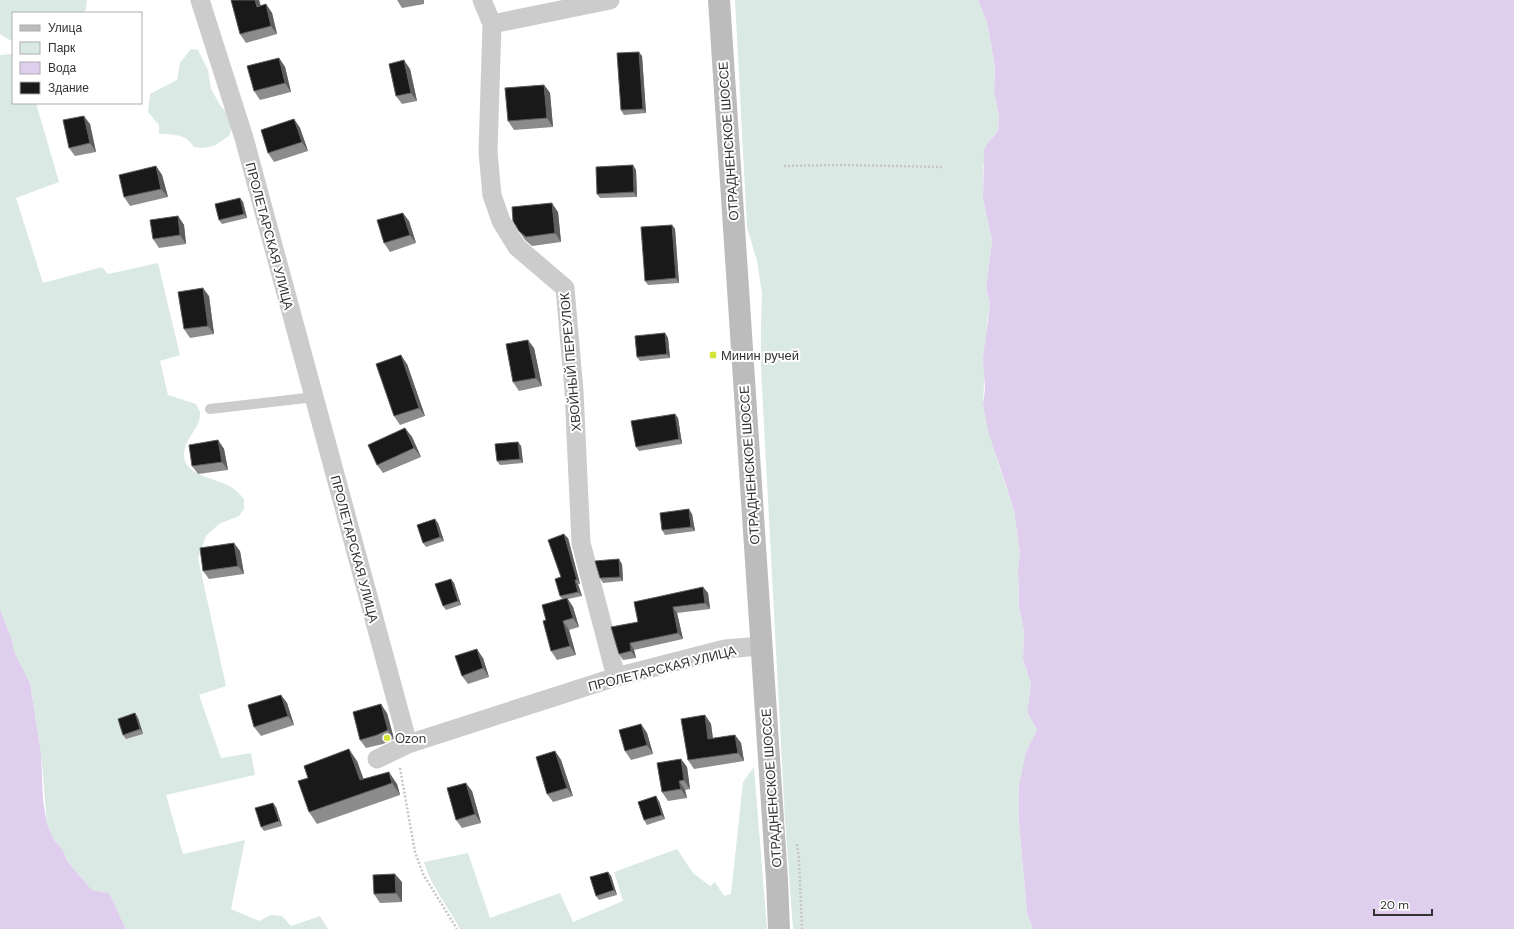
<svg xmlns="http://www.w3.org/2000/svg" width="1514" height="929" font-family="'DM Sans',sans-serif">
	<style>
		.green { fill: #dbe9e4 }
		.water { fill: #dfceed }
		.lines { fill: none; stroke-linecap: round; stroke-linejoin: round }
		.path { stroke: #c6c6c6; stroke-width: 2.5; stroke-dasharray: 2 2; stroke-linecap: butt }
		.service { stroke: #ccc; stroke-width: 10 }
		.minor { stroke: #ccc; stroke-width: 19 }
		.secondary { stroke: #bcbcbc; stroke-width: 22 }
		.wall { fill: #8c8c8c }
		.shaded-wall { fill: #5e5e5e }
		.building { fill: #191919; stroke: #5e5e5e }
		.poi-dot { fill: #d5e439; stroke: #fff; stroke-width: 1.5 }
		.labels { text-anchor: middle; stroke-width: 4; stroke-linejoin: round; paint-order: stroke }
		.street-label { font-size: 13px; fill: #323232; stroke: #fff }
		.poi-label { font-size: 13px; fill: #323232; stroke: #fff; text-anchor: start }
	</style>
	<rect width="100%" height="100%" fill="#fff"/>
	<!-- green -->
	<path class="green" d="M0 0H87L86 9 83 13H13V42L0 34Z
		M735 0H978L987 22 995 66 994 92 999 116 998 131 987 144 983 168V199L992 241 986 288 990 304 987 323 983 405 999 466 1014 510 1020 554 1018 568 1019 607 1024 631 1023 659 1031 684 1027 712 1037 730 1026 752 1019 822 1027 913 1033 929H793L785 820 761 369V326L762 294 757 261 747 227Z
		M191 49 198 50 208 70 211 89 220 105 232 119V128L229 136 214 146 203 148 194 147C185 133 174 135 159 134V125L148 112 150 94 177 80 180 63Z
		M13 54V103H36L59 182 16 198 43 283 102 267 108 274 158 263 180 355 160 361 168 395 196 404 200 412C200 415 200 418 199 421 195 432 186 439 184 452 182 474 210 477 225 484 233 487 239 493 244 499V509L239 516 219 524 206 536 198 558 226 686 199 695 221 758 251 753 255 775 166 795 183 854 245 840 231 909 259 921 271 915 282 916 291 926 320 916 328 929H126L109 893 92 890 67 861 63 850 55 841 47 824 41 753 30 683 14 651 12 640 0 609V55Z
		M754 767 767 929H460C449 908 430 885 424 862L468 853 490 918 560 893 573 922 623 901 614 872 677 849 693 873 710 886 715 882 724 896 731 894 743 782Z"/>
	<!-- water -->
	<path class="water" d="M978 0H1514V929H1033L1027 913 1019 822V786L1026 752 1037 730 1027 712 1031 684 1023 659 1024 631 1019 607 1018 568 1020 554 1014 510 989 434 983 405 985 389 983 359 990 304 986 288 992 241 983 199 984 150 987 144 998 131 999 116 994 92 995 66 987 22Z
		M0 609 12 640 14 651 30 683 41 753 43 800 47 824 55 841 63 850 67 861 92 890 109 893 126 929H0Z"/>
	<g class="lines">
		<!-- path -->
		<path class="path" d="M784 166 842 165 944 167
			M400 768 415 852 423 874 457 929
			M797 844 799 859 802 929"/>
		<!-- service -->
		<path class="service" d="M210 409 315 397"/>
		<!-- minor -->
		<path class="minor" d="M200 0 244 138 408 744
			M482 0 492 24 488 152 492 195 501 221 517 247 565 288 574 391 581 543 616 677
			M492 24 610 0
			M377 759 408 744 616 677 725 649 761 646"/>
		<!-- secondary -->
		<path class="secondary" d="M719 0 777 880 779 929"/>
	</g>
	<!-- wall -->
	<path class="wall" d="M231 0H259L261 6 266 4 272 13 277 34 246 43 240 34Z
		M397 0H424V4L402 8Z
		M642 56 646 113 624 115 621 110Z
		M279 58 285 67 291 92 260 100 254 91Z
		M410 69 417 101 402 104 396 96Z
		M544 85 550 93 553 127 514 130 508 121Z
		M294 119 300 128 308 151 274 162 268 153Z
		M90 124 96 152 75 156 69 148Z
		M156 166 162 175 168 197 130 206 124 197Z
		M636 170 637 197 600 198 597 194Z
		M240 198 243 202 247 218 222 224 219 220Z
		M558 212 561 242 532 246 525 240 519 231Z
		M178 216 184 225 186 244 159 248 153 239Z
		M409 221 416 243 390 252 384 243Z
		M672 225 675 229 679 283 648 285 645 281Z
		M209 296 214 334 190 338 184 329Z
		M665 333 668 338 670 358 640 361 637 357Z
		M534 348 542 386 519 391 513 382Z
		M407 364 425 416 400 425 394 416Z
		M675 414 678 418 682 444 639 451 636 447Z
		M405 428 412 437 421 457 383 473 377 465Z
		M218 440 224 449 228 470 198 474 192 466Z
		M518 442 521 446 523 463 500 465 497 461Z
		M692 514 695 531 665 535 662 530Z
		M438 523 444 541 426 547 423 543Z
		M568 538 580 584H578L582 596 568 599 573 607 579 627 569 630 576 655 557 660 551 651 546 620 562 599 560 596 561 577Z
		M240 551 244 574 209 579 203 571Z
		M622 564 623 581 603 583 600 578Z
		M451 579 454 583 461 605 446 610 443 606Z
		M703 587 708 593 710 609 677 613 683 639 634 650 636 658 623 660 619 654 638 622Z
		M483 658 489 677 468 684 462 676Z
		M281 695 287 703 294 725 261 736 254 727Z
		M135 713 138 718 143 734 126 739 123 735Z
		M387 713 394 739 383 744 366 748 360 740Z
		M705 715 711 724 713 738 735 735 741 743 744 761 694 769 688 760Z
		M641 724 647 733 653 754 631 760 625 751Z
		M555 751 561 760 573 796 553 802 547 794Z
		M681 759 687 767 690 789 685 790 687 798 668 801 662 792Z
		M357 761 363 779 397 784 400 795 317 824 309 812Z
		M472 791 481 823 462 828 456 820Z
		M659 801 665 819 647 825 644 820Z
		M276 807 282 826 264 831 261 827Z
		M608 872 611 876 617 895 599 900 596 896Z
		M402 882V902L380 903 374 894Z"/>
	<!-- shaded-wall -->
	<path class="shaded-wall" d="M255 0H259L263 16 257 7Z
		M266 4 272 13 277 34 271 26Z
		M639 52 642 56 646 113 643 109Z
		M279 58 285 67 291 92 285 83Z
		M404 60 410 69 417 101 411 93Z
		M544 85 550 93 553 127 547 118Z
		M84 116 90 124 96 152 90 143Z
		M294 119 300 128 308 151 302 142Z
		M633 165 636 170 637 197 634 192Z
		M156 166 162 175 168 197 161 189Z
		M240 198 243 202 247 218 244 214Z
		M552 203 558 212 561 242 555 233Z
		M403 213 409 221 416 243 410 235Z
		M178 216 184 225 186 244 180 235Z
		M672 225 675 229 679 283 676 278Z
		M203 288 209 296 214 334 208 326Z
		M665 333 668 338 670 358 667 354Z
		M528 340 534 348 542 386 536 378Z
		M401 355 407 364 425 416 419 408Z
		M675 414 678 418 682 444 679 439Z
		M405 428 412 437 421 457 414 448Z
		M218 440 224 449 228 470 222 462Z
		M518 442 521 446 523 463 520 459Z
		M689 509 692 514 695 531 691 527Z
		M435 519 438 523 444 541 440 537Z
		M564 534 568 538 580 584 577 580Z
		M234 543 240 551 244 574 238 566Z
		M619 559 622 564 623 581 620 577Z
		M451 579 454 583 461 605 458 601Z
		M575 580 578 584 582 596 578 592Z
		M703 587 708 593 710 609 705 603Z
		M567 598 573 607 579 627 573 618Z
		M673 607 677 613 683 639 678 633Z
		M563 621 569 630 576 655 570 646Z
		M630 643 634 650 636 658 631 651Z
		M477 649 483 658 489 677 483 668Z
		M281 695 287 703 294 725 288 716Z
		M381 704 387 713 394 739 388 730Z
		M135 713 138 718 143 734 140 729Z
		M705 715 711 724 714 748 708 739Z
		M641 724 647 733 653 754 647 745Z
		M735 735 741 743 744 761 738 753Z
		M349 749 357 761 368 791 360 780Z
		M555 751 561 760 573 796 567 788Z
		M681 759 687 767 690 789 684 780Z
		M389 772 397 784 400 795 392 783Z
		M679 781 685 790 687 798 681 789Z
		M466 783 472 791 481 823 475 814Z
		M656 796 659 801 665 819 662 815Z
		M273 803 276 807 282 826 279 821Z
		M608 872 611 876 617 895 614 890Z
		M395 874 402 882V902L396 893Z"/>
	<!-- building -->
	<path class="building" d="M231 0H255L257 7 266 4 271 26 240 34Z
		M639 52 643 109 621 110 617 53Z
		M279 58 285 83 254 91 247 66Z
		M404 60 411 93 396 96 389 64Z
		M544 85 547 118 508 121 505 88Z
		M84 116 90 143 69 148 63 120Z
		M294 119 302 142 268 153 261 130Z
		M633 165 634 192 597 194 596 167Z
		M156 166 161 189 124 197 119 175Z
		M240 198 244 214 219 220 215 204Z
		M552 203 555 233 526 237 519 231 513 221 512 207Z
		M403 213 410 235 384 243 377 220Z
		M178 216 180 235 153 239 150 220Z
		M672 225 676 278 645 281 641 227Z
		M203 288 208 326 184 329 178 292Z
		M665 333 667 354 637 357 635 336Z
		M528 340 536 378 513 382 506 344Z
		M401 355 419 408 394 416 376 364Z
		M675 414 679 439 636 447 631 421Z
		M405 428 414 448 377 465 368 445Z
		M218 440 222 462 192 466 189 445Z
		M518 442 520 459 497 461 495 444Z
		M689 509 691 527 662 530 660 513Z
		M435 519 440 537 423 543 417 525Z
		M564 534 577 580H575L578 592 560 596 555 579 561 577 548 540Z
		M234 543 238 566 203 571 200 548Z
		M619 559 620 577 600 578 595 561Z
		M451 579 458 601 443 606 435 584Z
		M703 587 705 603 673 607 678 633 630 643 631 651 619 654 611 627 638 622 634 602Z
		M567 598 573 618 563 621 570 646 551 651 543 621 546 620 542 605Z
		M477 649 483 668 462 676 455 656Z
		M281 695 288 716 254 727 248 705Z
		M381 704 388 730 377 735 360 740 353 712Z
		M135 713 140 729 123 735 118 719Z
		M705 715 708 739 735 735 738 753 688 760 681 719Z
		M641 724 647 745 625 751 619 730Z
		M349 749 360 780 389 772 392 783 309 812 298 781 308 778 304 766Z
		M555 751 567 788 547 794 536 757Z
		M681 759 684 780 679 781 681 789 662 792 657 763Z
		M466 783 475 814 456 820 447 788Z
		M656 796 662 815 644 820 638 802Z
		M273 803 279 821 261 827 255 808Z
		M608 872 614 890 596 896 590 877Z
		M395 874 396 893 374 894 373 875Z"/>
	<!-- markers -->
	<g class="poi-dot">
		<rect x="709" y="351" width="8" height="8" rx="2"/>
		<circle cx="387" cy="738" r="4"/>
	</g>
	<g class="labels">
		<!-- street labels -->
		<g class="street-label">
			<text transform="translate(728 141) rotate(-94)" y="5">ОТРАДНЕНСКОЕ ШОССЕ</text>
			<text transform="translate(270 236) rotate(75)" y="5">ПРОЛЕТАРСКАЯ УЛИЦА</text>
			<text transform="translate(570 362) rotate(-95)" y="5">ХВОЙНЫЙ ПЕРЕУЛОК</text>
			<text transform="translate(749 465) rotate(-94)" y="5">ОТРАДНЕНСКОЕ ШОССЕ</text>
			<text transform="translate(355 549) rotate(75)" y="5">ПРОЛЕТАРСКАЯ УЛИЦА</text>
			<text transform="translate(662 668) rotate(-14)" y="5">ПРОЛЕТАРСКАЯ УЛИЦА</text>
			<text transform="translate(771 788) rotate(-94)" y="5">ОТРАДНЕНСКОЕ ШОССЕ</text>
		</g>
		<!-- poi labels -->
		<g class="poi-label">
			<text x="721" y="360">Минин ручей</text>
			<text x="395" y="743">Ozon</text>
		</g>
	</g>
	<!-- legend -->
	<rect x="12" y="12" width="130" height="92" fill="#ffffff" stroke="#adadad"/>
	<rect x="20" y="25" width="20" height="6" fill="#bcbcbc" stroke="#adadad"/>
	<text x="48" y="32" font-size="12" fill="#323232">Улица</text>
	<rect x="20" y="42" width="20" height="12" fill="#dbe9e4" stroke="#adadad"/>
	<text x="48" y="52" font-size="12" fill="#323232">Парк</text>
	<rect x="20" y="62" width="20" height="12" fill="#dfceed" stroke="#adadad"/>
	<text x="48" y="72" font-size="12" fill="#323232">Вода</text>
	<rect x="20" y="82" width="20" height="12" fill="#191919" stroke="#adadad"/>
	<text x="48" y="92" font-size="12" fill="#323232">Здание</text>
	<!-- scale -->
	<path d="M1374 909v6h58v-6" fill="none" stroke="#323232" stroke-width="2"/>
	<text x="1380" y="909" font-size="12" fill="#323232" stroke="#ffffff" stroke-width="3" paint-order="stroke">20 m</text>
</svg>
